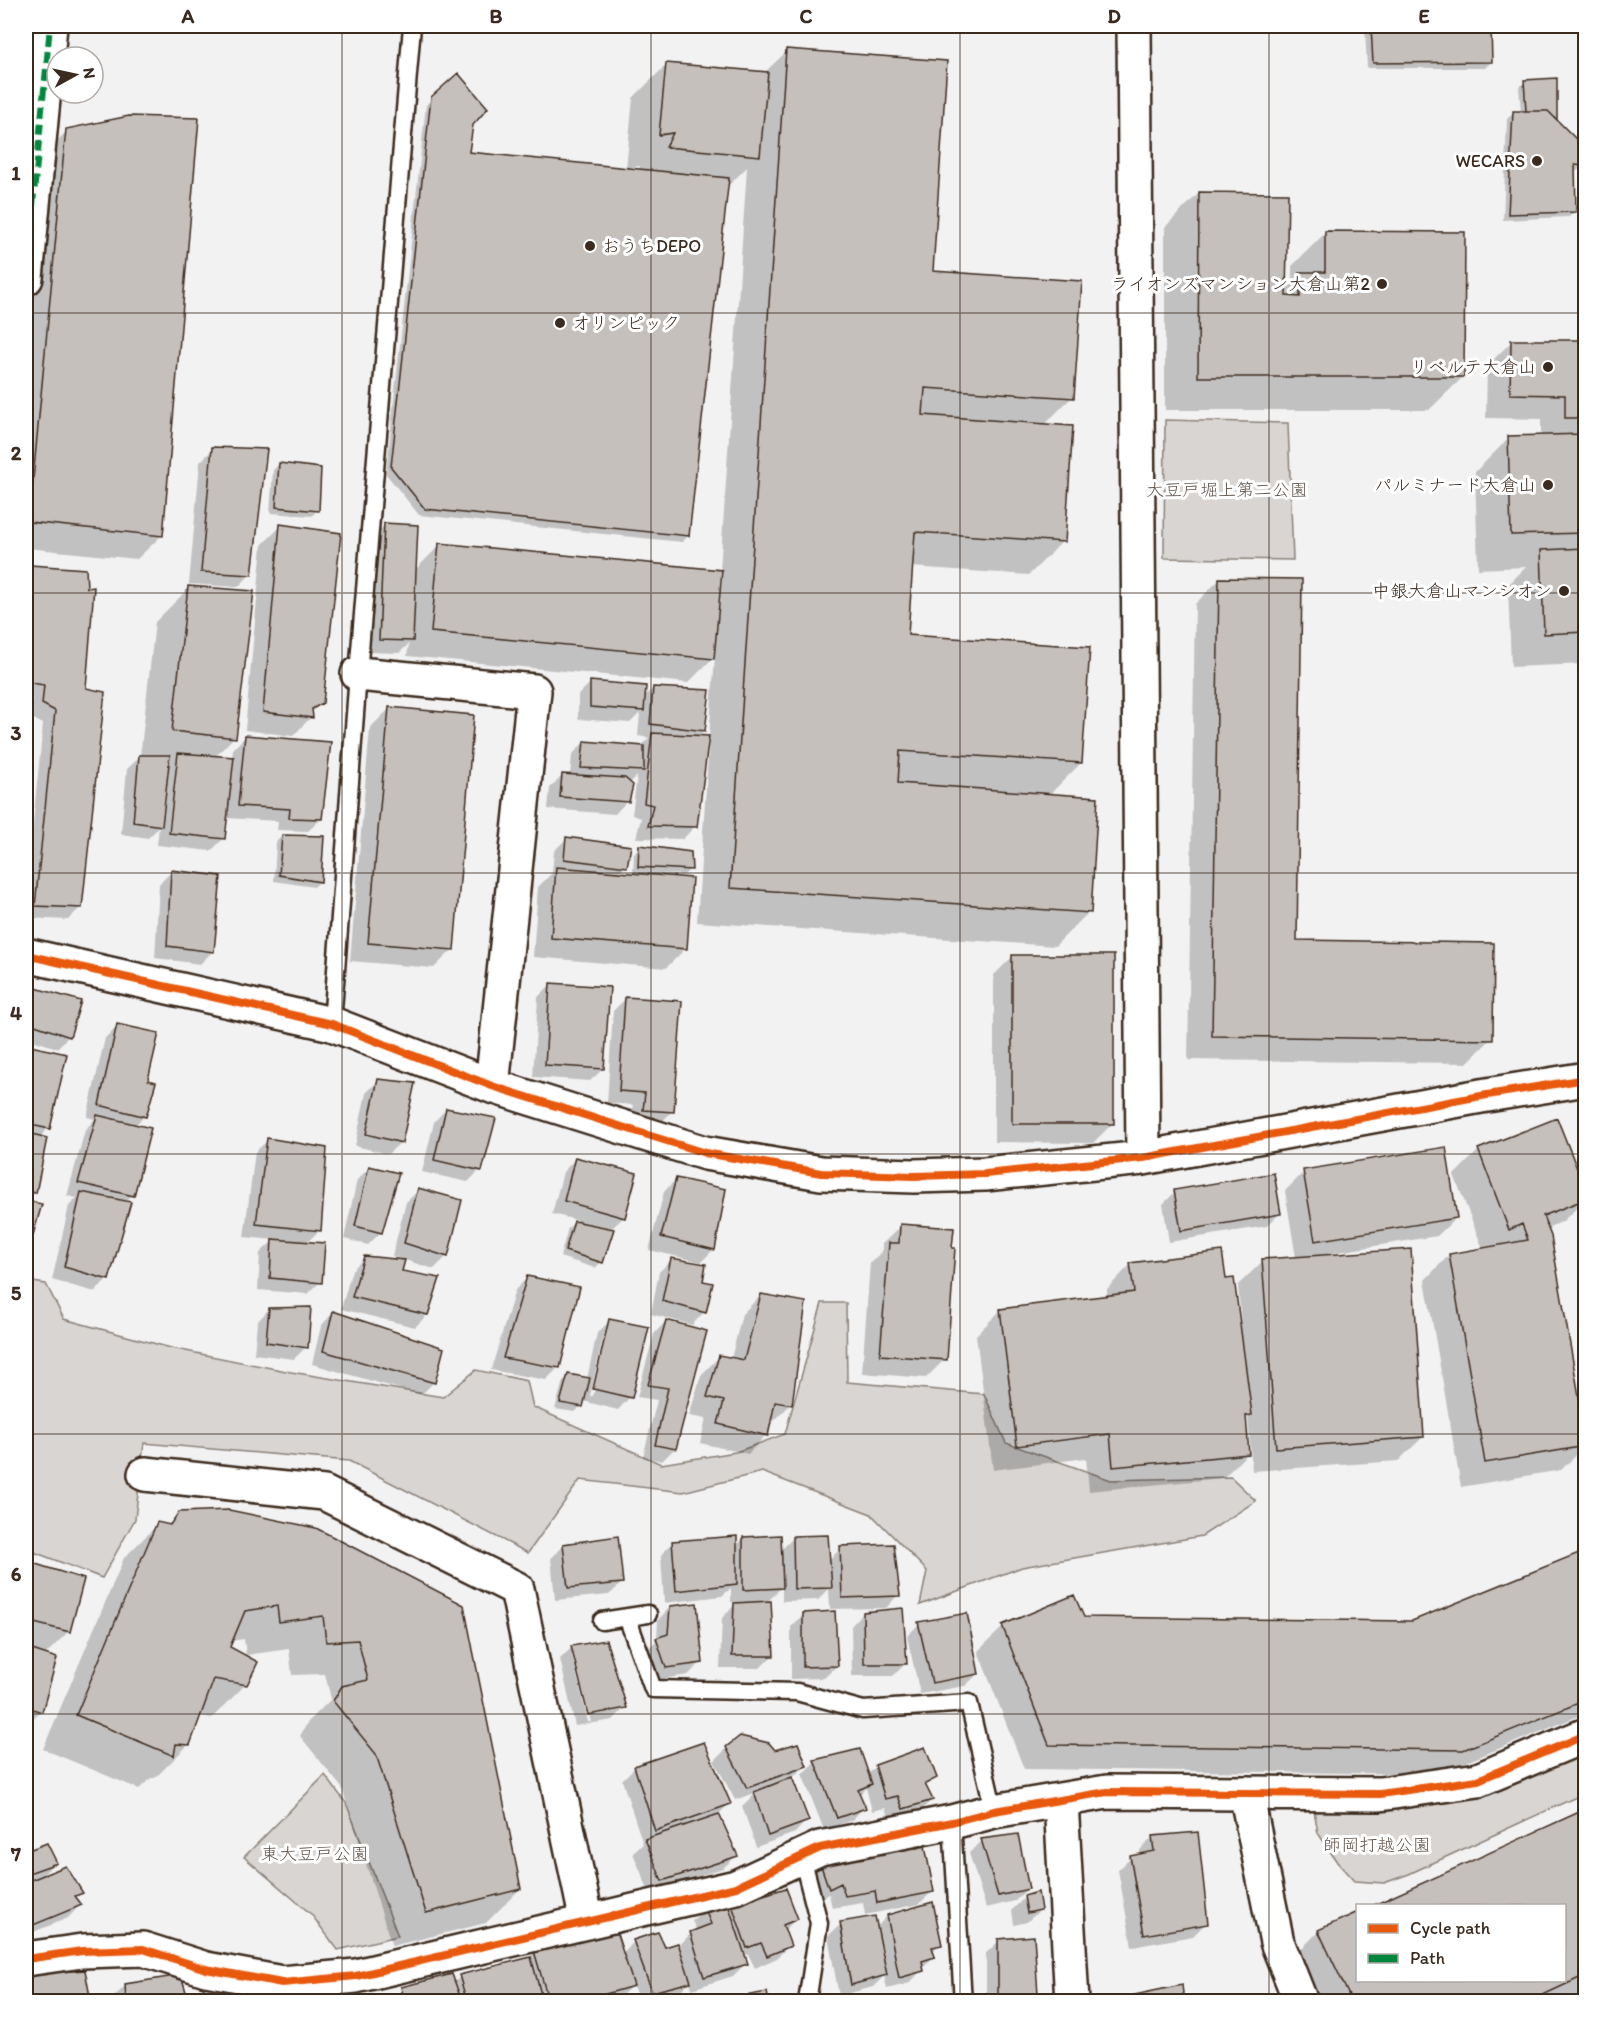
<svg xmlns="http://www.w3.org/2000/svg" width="1611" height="2027" font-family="Itim,'Klee One',sans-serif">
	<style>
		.green { fill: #d8d5d2; stroke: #8a8078; stroke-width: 1.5 }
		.shadow { fill: #0003; fill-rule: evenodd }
		.building { fill: #c6c0bd; stroke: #3b2a1e; stroke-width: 1.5 }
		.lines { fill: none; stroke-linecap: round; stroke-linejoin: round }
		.lane-casing { stroke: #3b2a1e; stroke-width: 21 }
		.street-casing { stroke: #3b2a1e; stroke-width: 38 }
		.lane { stroke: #fff; stroke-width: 16 }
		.street { stroke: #fff; stroke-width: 33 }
		.quiet { stroke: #00873e; stroke-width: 6; stroke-dasharray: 12 6; stroke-linecap: butt }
		.cycleway-casing { stroke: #fff; stroke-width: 11 }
		.cycleway { stroke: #e8590c; stroke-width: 8 }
		.grid { fill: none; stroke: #3b2a1e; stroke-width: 1.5; stroke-opacity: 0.55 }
		.poi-dot { fill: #3b2a1e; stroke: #fff; stroke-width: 2 }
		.labels { text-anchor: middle; stroke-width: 6; stroke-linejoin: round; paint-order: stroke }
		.poi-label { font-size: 18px; fill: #3b2a1e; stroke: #fff; text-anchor: end }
		.park-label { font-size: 18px; fill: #62554b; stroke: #fff }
		.neatline { fill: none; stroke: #3b2a1e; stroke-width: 2 }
		.grid-label { font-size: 20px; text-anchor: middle; font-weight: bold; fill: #3b2a1e }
	</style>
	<rect width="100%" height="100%" fill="#f3f2f2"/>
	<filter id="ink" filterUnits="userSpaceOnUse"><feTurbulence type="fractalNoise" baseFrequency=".0167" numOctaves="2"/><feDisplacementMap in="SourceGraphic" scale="12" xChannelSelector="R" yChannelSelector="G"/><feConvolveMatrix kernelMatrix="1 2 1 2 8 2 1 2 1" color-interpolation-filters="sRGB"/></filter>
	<g filter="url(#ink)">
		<!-- green -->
		<path class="green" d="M1165 420 1288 423 1293 560 1164 558Z
			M26 1281 46 1284 64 1319 171 1348 291 1372 443 1397 476 1370 527 1381 533 1407 661 1464 736 1452 785 1434 822 1303H846L847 1382 984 1394 1006 1443 1111 1480 1231 1477 1256 1501 1202 1536 1022 1567 920 1605 927 1571 871 1514 762 1472 683 1492 580 1480 528 1553 349 1461 144 1443 135 1519 102 1578 26 1549Z
			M1585 1749V1793L1409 1874 1384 1883 1354 1881 1337 1862 1318 1833 1314 1810 1423 1806 1471 1797Z
			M325 1775 346 1803 398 1936 338 1950 311 1914 244 1857Z"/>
		<!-- shadow -->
		<path class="shadow" d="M1369 26H1489L1491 62 1485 68H1367L1365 29Z
			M787 51 931 273 1072 397 1044 425 1063 541 1029 575 911 567 907 636 1081 763 1049 795 1089 912 1055 946 697 922 709 742H707L695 826 683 839 636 838 641 818 632 815 637 776 629 784 627 801 615 814 548 809 550 788 562 776H570L572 755 584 742 640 747 649 738 638 736 640 713 630 723 578 719V695L591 682 643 698 653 688 704 730 698 737H709L715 656 688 683 407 656 409 644 399 653 367 652 372 537 385 525 415 570 440 545 720 571 747 167 726 188 688 536 682 542 419 515 386 474 426 105 457 75 472 124 468 153 626 169 633 98 667 64 764 73ZM640 166 639 170 627 169V168Z
			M1525 82 1556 120 1583 166 1577 171H1574L1575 211 1569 217 1503 220 1507 119 1513 113H1521L1519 87Z
			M67 131 162 535 137 559 26 548V330L42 156Z
			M1199 193 1285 290 1292 283V266L1326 232 1463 377 1429 410H1165V227Z
			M1512 341 1586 342V425L1574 436H1586V664L1511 667 1508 585 1526 567 1478 569 1475 472 1509 438 1541 437V419L1486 418 1487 366Z
			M213 449 251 574 238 587 189 584 200 462Z
			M279 464 317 510 312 516 270 513 273 470Z
			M281 526 322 702 311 713V717L293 736 245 730 262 545Z
			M30 567 84 689 81 907 68 920 26 918V894L43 724 30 717 32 697 26 696V572Z
			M1219 580 1296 942 1491 1039 1467 1063 1188 1060 1195 604Z
			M189 588 234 737 215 757 232 758 233 749 245 737 321 819 308 831 277 830 278 821 226 818 224 838 211 851 157 845 159 827 148 838 121 834 127 769 140 757 155 622Z
			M389 709 453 949 434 968 350 961 370 728Z
			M282 836 320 881 314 887 274 881 276 842Z
			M566 839 626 866 619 873 633 874 634 853 640 847 690 869 684 875 660 874 685 949 666 968 533 957 538 887 552 873 554 851Z
			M172 871 213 951 200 964 155 958 159 884Z
			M1013 956 1112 1124 1093 1143 994 1142V975Z
			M550 985 603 1069 590 1081 533 1077 538 997Z
			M32 989 69 1036 57 1048 26 1038V996Z
			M626 998 672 1111 660 1124 632 1122 633 1105 607 1103 613 1011Z
			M118 1025 146 1081 145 1116 135 1125 132 1195 125 1202 108 1279 95 1292 52 1280 69 1206 77 1198 67 1196 85 1130 95 1119 87 1117 105 1038Z
			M26 1047 65 1055 48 1128 40 1137 46 1139 35 1193 26 1202Z
			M379 1080 401 1142 388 1154 355 1146 366 1093Z
			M446 1109 480 1170 468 1182 422 1172 434 1122Z
			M1556 1120 1586 1199 1562 1222 1546 1228 1586 1446 1561 1470 1461 1487 1425 1280 1449 1255 1483 1249 1454 1175 1478 1151Z
			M268 1140 319 1231 306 1243 320 1282 308 1294 258 1290 260 1253 274 1240 244 1237 255 1152Z
			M575 1159 624 1217 612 1228 601 1262 595 1268 560 1257 568 1228 577 1220 552 1214 563 1172Z
			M369 1168 381 1232 368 1245 344 1239 357 1180Z
			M1304 1172 1456 1218 1437 1236 1332 1253 1423 1437 1398 1461 1252 1471 1248 1417 1244 1421 1247 1454 1223 1478 1089 1491 1086 1458 993 1470 976 1335 1000 1311 1107 1297V1289L1131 1264 1224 1281 1239 1324H1241L1238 1285 1263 1261 1296 1258 1285 1191Z
			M676 1179 714 1249 701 1262 649 1250 664 1192Z
			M419 1190 447 1256 434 1269 392 1256 406 1202Z
			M1175 1192 1280 1213 1267 1226 1169 1242 1163 1204Z
			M26 1203 40 1205 26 1254Z
			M901 1226 945 1359 926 1378 862 1373 870 1263 882 1252V1244Z
			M364 1258 400 1272 427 1315 415 1327 341 1309 352 1270Z
			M671 1260 702 1283 704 1312 692 1325 651 1314 659 1272Z
			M528 1277 558 1368 546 1380 491 1370 515 1290Z
			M761 1295 791 1404 772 1423 769 1422 766 1435 748 1454 700 1443 706 1419 689 1416 701 1375 720 1356 731 1359 742 1314Z
			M269 1309 306 1347 294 1359 254 1354 257 1322Z
			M333 1313 434 1382 421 1395 312 1364 321 1326Z
			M610 1321 630 1397 618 1410 583 1401 581 1406 575 1412 555 1409 563 1381 569 1375 587 1379 597 1333ZM604 1333H608L593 1396H590Z
			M666 1321 675 1448 662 1461 643 1457 657 1400 637 1397 654 1334Z
			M179 1513 316 1530 520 1889 486 1923 392 1946 342 1788 300 1736 308 1722 331 1699 325 1674 292 1675 289 1649 246 1655 244 1639 231 1641 228 1648 246 1684 212 1718 199 1716 189 1744 155 1778H151L139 1789 43 1749 124 1558 158 1524 167 1526Z
			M793 1538 829 1560 841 1548 898 1595 886 1608 830 1609 829 1589 818 1600 782 1601V1587L767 1602 772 1656 760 1668H720L722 1618 737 1602H731V1588L722 1596 664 1603 661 1555 673 1542 735 1547 743 1539 780 1551Z
			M564 1545 622 1583 609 1595 555 1600 551 1558Z
			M1586 1552V1713L1437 1774 1024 1769 978 1651 1003 1627 1083 1619 1413 1623Z
			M26 1563 82 1580 69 1631 45 1655 41 1711 26 1726Z
			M670 1607 701 1662 688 1675 654 1680 644 1652 657 1640 658 1620Z
			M863 1613 906 1663 893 1676H852L851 1626Z
			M804 1614 837 1666 824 1678 791 1679V1627Z
			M919 1624 978 1674 965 1686 920 1694 907 1636Z
			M572 1647 626 1707 613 1720 575 1726 560 1659ZM572 1655H575L591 1722H588Z
			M727 1748 774 1752 805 1766 791 1779 807 1820 795 1833 756 1847 742 1806 757 1792 735 1800 714 1761Z
			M815 1762 867 1775 876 1767 935 1777 925 1787 931 1800 919 1813 890 1820 885 1808 872 1811 866 1788 859 1795 864 1807 852 1820 824 1830 802 1774Z
			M635 1767 729 1804 718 1815 736 1856 723 1868 649 1892 633 1853 643 1844 622 1780Z
			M1586 1811V1992L1565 2002H1302L1285 1965 1319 1931 1358 1980H1564Z
			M1152 1838 1206 1923 1193 1936 1132 1947 1118 1870 1131 1858 1140 1855V1850Z
			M982 1841 1027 1889 1015 1901 986 1908 969 1853Z
			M46 1845 55 1862 40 1878 81 1893 75 1899 80 1905 68 1918 26 1935V1853Z
			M820 1861 932 1892 919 1904 865 1915 863 1903 832 1908 829 1894 816 1900 807 1874Z
			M1025 1897 1040 1910 1027 1922 1014 1925 1012 1910Z
			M733 1906 796 1919 784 1931 789 1945 777 1958 755 1968 748 1954 744 1956 746 1963 733 1976 692 1989 690 1981 677 1994 649 2002H639L633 1985 619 1998 606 2002 390 2001 402 1989 454 1983 460 1977 528 1959 534 1953 614 1930 621 1954 634 1942 664 1949 678 1947 691 1933 697 1931 692 1921 705 1908 729 1910Z
			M887 1916 940 1944 932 1952 934 1956 910 1983 887 1989 884 1976 873 1987 839 1996 828 1936 841 1924 876 1928Z
			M999 1941 1036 1994 1029 2002H986V1953Z
			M28 1975 89 2002H26V1978Z
			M126 1985 188 2002H113V1998Z"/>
		<!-- building -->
		<path class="building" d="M1371 26H1491L1492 62 1373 63Z
			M786 49 947 61 933 271 1082 281 1074 398 925 388 923 415 1073 426 1065 542 915 532 908 635 1090 647 1082 763 900 751 898 783 1098 797 1091 913 730 888Z
			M666 63 768 72 760 156 666 147 673 133 659 135Z
			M458 73 488 108 473 125 469 152 729 178 689 536 425 509 391 467 431 97Z
			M1557 78V120L1548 111H1526L1524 80Z
			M1513 111H1548L1585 148V166L1575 165 1576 212 1508 214Z
			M129 116 199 118 163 536 29 522 66 129Z
			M1199 192 1288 193 1286 296 1300 297V272H1325V231L1465 232 1464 377H1198Z
			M1511 340H1586V418H1565V395L1510 394Z
			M1586 434V533L1511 535 1508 436Z
			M212 447 267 449 252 575 201 572Z
			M279 463 321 468 319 511 276 507Z
			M384 523 418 525 413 641 379 640Z
			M280 524 341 533 323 703 312 709 313 718 263 712Z
			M439 543 722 570 714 659 431 632Z
			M1586 548V632L1544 634 1541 550Z
			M30 565 86 569 87 588 94 587 86 688 105 692 82 908 35 906 55 711 42 704 44 685 26 682V604Z
			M1219 578 1302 579 1297 940 1494 943 1493 1040 1212 1036Z
			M188 586 254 591 236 738 172 731Z
			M590 681 646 686 644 711 590 707Z
			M653 687 710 690 705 731 650 724Z
			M389 707 474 715 454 950 368 943Z
			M652 733 709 736 697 827 648 826 653 805 644 803Z
			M245 735 331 742 322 819 289 818 290 809 238 806Z
			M584 741 644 746V771L581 768Z
			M178 753 234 757 225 839 169 833Z
			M139 755H170L162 826 133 822Z
			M562 774 625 778 633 785 629 802 560 797Z
			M282 835 324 836 321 882 279 875Z
			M566 837 631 846 627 867 564 859Z
			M639 845 691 852 692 870 638 867Z
			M556 867 692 878 687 949 551 938Z
			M171 870 221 876 214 952 167 946Z
			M1012 955H1114V1124H1012Z
			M550 983 610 987 604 1069 545 1065Z
			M32 987 81 1001 70 1037 26 1022Z
			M625 997 682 1001 674 1112 643 1110 645 1093 619 1091Z
			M117 1024 159 1033 148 1080 156 1082 146 1117 99 1105Z
			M26 1045 67 1054 50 1129 26 1124Z
			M378 1079 415 1083 402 1143 366 1134Z
			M446 1108 496 1118 482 1171 434 1160Z
			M97 1115 151 1128 134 1196 78 1183Z
			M1557 1118 1586 1191V1199L1543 1216 1551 1236 1586 1436V1446L1485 1463 1449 1254 1528 1240 1522 1224 1509 1230 1478 1149Z
			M26 1132 47 1138 36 1193 26 1191Z
			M267 1138 327 1148 321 1231 256 1224Z
			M1446 1147 1457 1218 1315 1241 1303 1170Z
			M575 1157 637 1173 625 1218 564 1201Z
			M369 1166 399 1173 382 1233 355 1226Z
			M1274 1173 1281 1214 1181 1231 1174 1190Z
			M676 1178 726 1189 715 1250 661 1237Z
			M418 1188 462 1200 448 1257 404 1243Z
			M81 1192 131 1202 109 1280 64 1267Z
			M26 1201 42 1204 26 1259Z
			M574 1221 614 1229 603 1263 565 1251Z
			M900 1224 954 1228 952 1248H955L947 1360 880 1355 889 1243H899Z
			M272 1239 325 1243 322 1283 270 1278Z
			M1411 1249 1424 1437 1276 1448 1262 1259Z
			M1222 1251 1226 1279 1234 1278 1252 1415 1246 1416 1249 1454 1113 1467 1110 1434 1017 1446 1000 1309 1134 1292 1130 1263Z
			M364 1256 405 1260 402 1271 440 1278 428 1315 352 1297Z
			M671 1258 706 1264 703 1281 713 1283 706 1313 662 1301Z
			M527 1276 580 1287 560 1368 503 1358Z
			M761 1294 806 1302 792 1405 775 1402 768 1436 718 1424 724 1401 707 1397 719 1355 744 1360Z
			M311 1307 308 1348 266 1342 269 1308Z
			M333 1311 444 1348 435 1383 323 1351Z
			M609 1319 649 1327 632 1398 593 1389Z
			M666 1320 707 1331 676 1449 655 1445 668 1388 648 1385Z
			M568 1374 590 1378 583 1407 560 1403Z
			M229 1510 316 1528 464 1605 521 1889 426 1913 376 1754 333 1701 342 1686 368 1680 358 1640 326 1642 323 1616 279 1622 277 1606 245 1611 230 1647 258 1662 247 1685 214 1679 190 1745 176 1744 174 1756 76 1715 157 1522 170 1525 179 1512Z
			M781 1535 783 1588 743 1590V1537Z
			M828 1535 832 1588 794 1589 793 1536Z
			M618 1536 623 1583 568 1588 563 1544Z
			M737 1536V1584L676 1591 672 1541Z
			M894 1544 900 1596 842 1598 840 1546Z
			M1586 1550V1700L1463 1750 1049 1745 1002 1625 1074 1595 1084 1617 1412 1621Z
			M26 1561 84 1579 70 1632 26 1621Z
			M771 1601 774 1656H732L734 1603Z
			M697 1603 703 1663 666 1668 656 1638 668 1634 670 1606Z
			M903 1608 907 1664H864L863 1612Z
			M835 1611 838 1666 803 1667V1613Z
			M967 1613 979 1674 932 1683 918 1622Z
			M606 1640 627 1708 588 1715 571 1646Z
			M26 1648 57 1658 42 1712 26 1707Z
			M740 1736 769 1743 775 1750 798 1743 807 1766 747 1788 726 1747Z
			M704 1742 731 1804 655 1831 634 1766Z
			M925 1747 937 1778 925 1784 933 1800 903 1809 898 1796 885 1799 875 1765Z
			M860 1749 872 1784 858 1790 866 1808 837 1818 814 1760Z
			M792 1777 809 1821 768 1836 754 1792Z
			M1586 1809V1975L1528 2002 1364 2000 1352 2002 1318 1930 1358 1912V1980H1564V1906H1372Z
			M719 1814 738 1856 662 1881 645 1839Z
			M1198 1832 1208 1924 1144 1935 1130 1856 1154 1851 1152 1836Z
			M1018 1834 1029 1889 998 1896 981 1839Z
			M915 1840 916 1848 925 1846 934 1892 877 1903 875 1891 845 1896 841 1883 829 1889 819 1860Z
			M47 1843 57 1863 26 1874V1851Z
			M66 1866 83 1893 75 1896 82 1905 26 1928V1882Z
			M786 1888 798 1919 783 1925 791 1946 767 1956 761 1943 747 1948 732 1905Z
			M1038 1892 1041 1910 1027 1913 1024 1896Z
			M727 1901 748 1964 704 1977 690 1932 711 1924 704 1907Z
			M933 1902 942 1945 932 1947 935 1957 922 1961 924 1971 899 1978 887 1915Z
			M875 1916 887 1975 851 1985 840 1922Z
			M615 1928 634 1986 577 2002H549L534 1951Z
			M658 1932 665 1947 678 1943 691 1982 652 1992 633 1940Z
			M1034 1936 1038 1994 998 1997V1939Z
			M531 1957 543 2002H467L459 1975Z
			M85 1970 91 2002H31L27 1974Z
			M452 1974 462 2002H405L401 1987Z
			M181 1975 189 2002H126L125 1984Z
			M1182 1985 1184 2002H1135L1134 1995Z
			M767 1992 769 2002H710Z"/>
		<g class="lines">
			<defs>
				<path id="lane" d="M332 1024 358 674 412 26
					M627 1617 653 1689 797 1692 863 1710 969 1703 994 1811
					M602 1621 648 1614
					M952 1822 963 2002
					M802 1857 819 1923 807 2002"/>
				<path id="street" d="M1134 26 1143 1158
					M26 278 50 26
					M358 674 534 691 492 1086
					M26 955 332 1024 492 1086 705 1153 821 1173 914 1176 985 1174 1143 1158 1481 1096 1586 1079
					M145 1474 324 1493 517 1589 587 1922
					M1246 1793 1277 1942 1301 2002
					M1061 1801 1072 2002
					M26 1959 82 1951 143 1949 206 1969 282 1983 356 1976 736 1887 820 1848 952 1822 994 1811 1107 1792 1380 1794 1478 1780 1586 1735"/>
			</defs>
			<!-- lane casing -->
			<use href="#lane" class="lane-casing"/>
			<!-- street casing -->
			<use href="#street" class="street-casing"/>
			<!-- lane -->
			<use href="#lane" class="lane"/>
			<!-- street -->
			<use href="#street" class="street"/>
			<!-- quiet -->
			<path class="quiet" d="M26 278 50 26"/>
			<defs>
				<path id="cycleway" d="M26 955 332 1024 492 1086 705 1153 821 1173 914 1176 985 1174 1143 1158 1481 1096 1586 1079
					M26 1959 82 1951 143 1949 206 1969 282 1983 356 1976 736 1887 820 1848 952 1822 994 1811 1107 1792 1380 1794 1478 1780 1586 1735"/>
			</defs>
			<!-- cycleway casing -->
			<use href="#cycleway" class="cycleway-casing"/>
			<!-- cycleway -->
			<use href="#cycleway" class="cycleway"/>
		</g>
	</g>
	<!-- grid -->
	<path class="grid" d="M342 26V2002M651 26V2002M960 26V2002M1269 26V2002M26 313H1586M26 593H1586M26 873H1586M26 1154H1586M26 1434H1586M26 1714H1586"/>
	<!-- markers -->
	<g class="poi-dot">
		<circle cx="1537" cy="161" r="6"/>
		<circle cx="590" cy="246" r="6"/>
		<circle cx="1382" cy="284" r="6"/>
		<circle cx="560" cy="323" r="6"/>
		<circle cx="1548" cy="367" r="6"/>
		<circle cx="1548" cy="485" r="6"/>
		<circle cx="1564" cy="591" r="6"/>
	</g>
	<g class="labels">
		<!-- poi labels -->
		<g class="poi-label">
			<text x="1525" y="167">WECARS</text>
			<text x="602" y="252" text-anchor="start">おうちDEPO</text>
			<text x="1370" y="290">ライオンズマンション大倉山第2</text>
			<text x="572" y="329" text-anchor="start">オリンピック</text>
			<text x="1536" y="373">リベルテ大倉山</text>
			<text x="1536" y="491">パルミナード大倉山</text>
			<text x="1552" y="597">中銀大倉山マンシオン</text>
		</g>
		<!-- park labels -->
		<g class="park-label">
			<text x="1227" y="496">大豆戸堀上第二公園</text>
			<text x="1377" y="1851">師岡打越公園</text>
			<text x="315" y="1860">東大豆戸公園</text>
		</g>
	</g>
	<!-- margin -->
	<rect width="1611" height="2027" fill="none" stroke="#fff" stroke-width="66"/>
	<!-- legend -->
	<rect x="1356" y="1904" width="210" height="78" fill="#ffffff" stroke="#b1aaa5" stroke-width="1.5"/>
	<rect x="1368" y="1924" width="30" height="9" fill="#e8590c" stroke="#b1aaa5" stroke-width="1.5"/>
	<text x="1410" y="1934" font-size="18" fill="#3b2a1e">Cycle path</text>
	<rect x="1368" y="1954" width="30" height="9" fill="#00873e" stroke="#b1aaa5" stroke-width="1.5"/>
	<text x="1410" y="1964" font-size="18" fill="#3b2a1e">Path</text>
	<!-- north arrow -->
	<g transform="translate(75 75) rotate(82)"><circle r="28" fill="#ffffff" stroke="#b1aaa5" stroke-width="1.5"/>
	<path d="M0-4.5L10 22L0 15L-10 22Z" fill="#3b2a1e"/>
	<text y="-9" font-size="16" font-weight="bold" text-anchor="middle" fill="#3b2a1e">N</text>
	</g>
	<rect x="33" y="33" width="1545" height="1961" class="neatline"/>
	<g class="grid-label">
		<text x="188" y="23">A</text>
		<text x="496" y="23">B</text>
		<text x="806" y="23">C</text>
		<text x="1114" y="23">D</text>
		<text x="1424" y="23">E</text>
		<text x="16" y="180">1</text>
		<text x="16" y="460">2</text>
		<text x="16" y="740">3</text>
		<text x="16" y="1020">4</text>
		<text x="16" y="1300">5</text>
		<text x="16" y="1581">6</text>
		<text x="16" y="1861">7</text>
	</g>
</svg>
